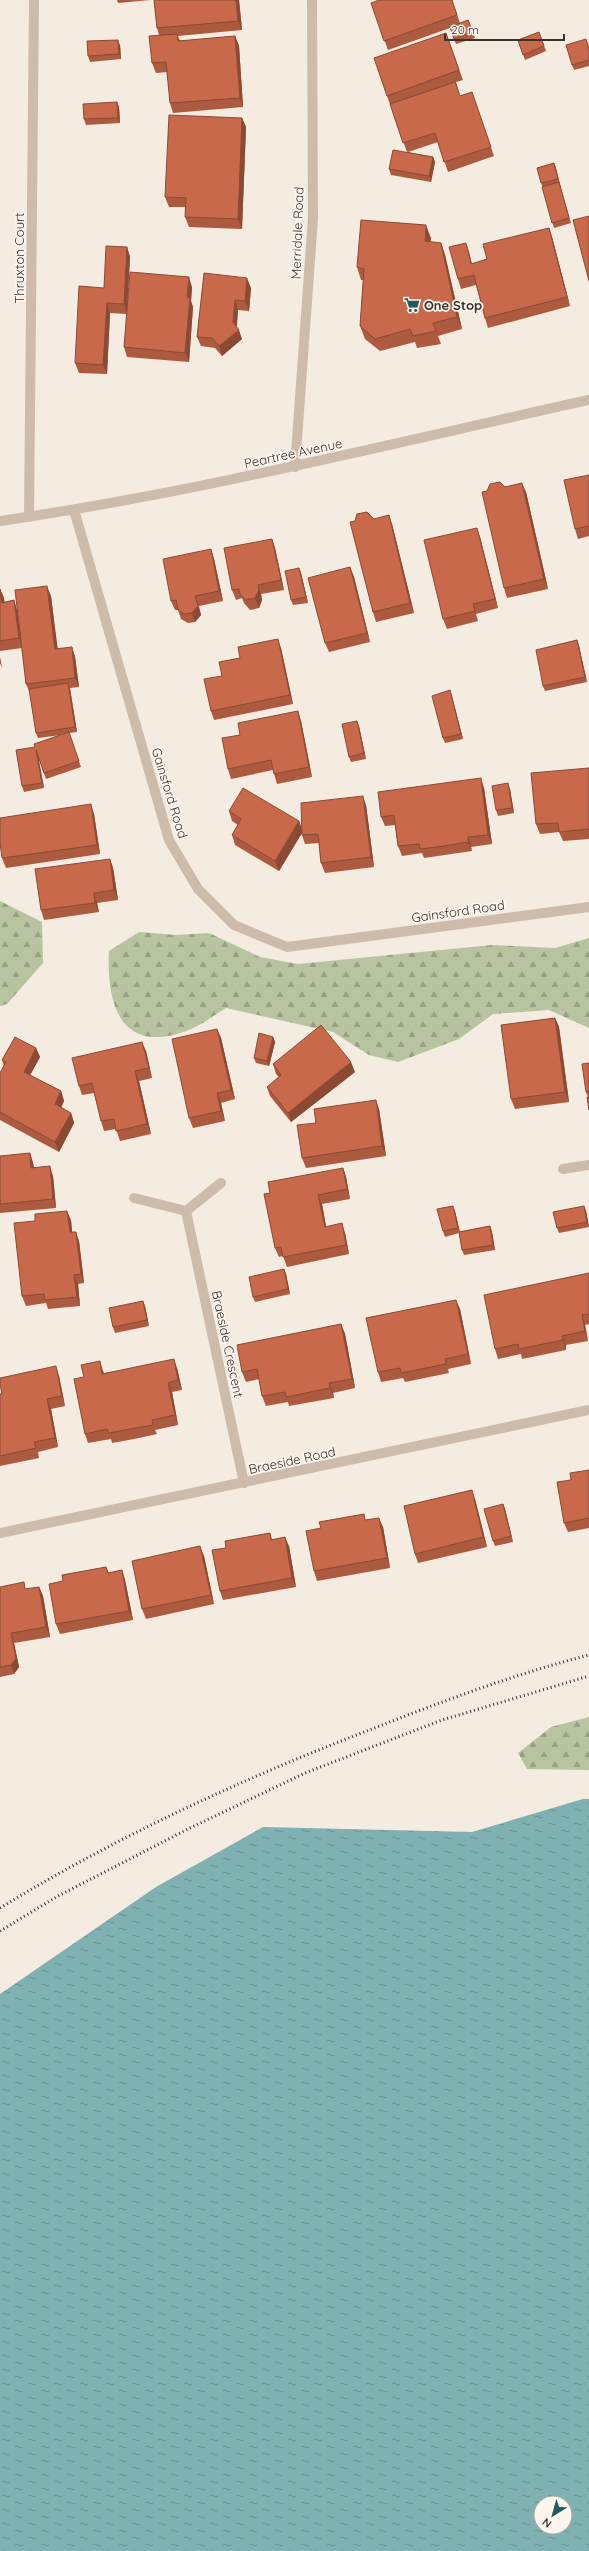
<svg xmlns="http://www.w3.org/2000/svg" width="589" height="2551" font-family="Quicksand,sans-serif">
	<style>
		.forest { fill: url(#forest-firs) }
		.water { fill: url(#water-ripples); fill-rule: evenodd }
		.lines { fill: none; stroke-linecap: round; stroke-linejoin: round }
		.minor { stroke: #cdbbac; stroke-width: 10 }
		.tertiary { stroke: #cdbbac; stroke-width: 10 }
		.rail { stroke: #3b302b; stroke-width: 3; stroke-dasharray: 1 3; stroke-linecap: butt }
		.wall { fill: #ac5a40 }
		.shaded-wall { fill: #8c4a34 }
		.building { fill: #c8694b; stroke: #8c4a34 }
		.labels { text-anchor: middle; stroke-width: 3.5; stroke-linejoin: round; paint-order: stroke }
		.street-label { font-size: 13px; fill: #3b302b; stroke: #fbf5ee }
		.poi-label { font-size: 13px; font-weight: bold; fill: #3b302b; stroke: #fbf5ee; text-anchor: start }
	</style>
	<defs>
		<pattern id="forest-firs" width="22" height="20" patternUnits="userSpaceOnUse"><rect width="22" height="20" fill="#b8c4a0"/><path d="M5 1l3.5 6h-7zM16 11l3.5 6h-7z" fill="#97a083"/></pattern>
		<pattern id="water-ripples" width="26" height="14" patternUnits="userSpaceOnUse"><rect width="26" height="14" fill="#7fb0b2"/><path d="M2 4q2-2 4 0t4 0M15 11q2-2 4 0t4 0" fill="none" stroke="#699091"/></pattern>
	</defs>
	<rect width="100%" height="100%" fill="#f4ebe1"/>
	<!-- forest -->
	<path class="forest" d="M0 901 42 922 43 963 7 1004 0 1006Z
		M139 932 176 935 209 933 260 957 298 964 492 945 555 948 589 938V1028L549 1010 493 1014 459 1039 398 1062 369 1055 333 1032 226 1008C214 1015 203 1024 191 1029 123 1057 106 1008 109 951Z
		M589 1717V1770L527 1769 518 1753 551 1727Z"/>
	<!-- water -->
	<path class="water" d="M583 1799H589V2551H0V1994L156 1887 263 1827 472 1832ZM541 2503H565V2527H541Z"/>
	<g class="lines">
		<!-- minor -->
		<path class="minor" d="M295 467 313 218 312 0
			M74 510 169 840 198 889 234 925 287 947 589 907
			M29 517 34 0
			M563 1169 589 1165
			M221 1183 186 1211 244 1483
			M134 1198 186 1211
			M0 1533 589 1410"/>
		<!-- tertiary -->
		<path class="tertiary" d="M0 521C199 492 393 443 589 400"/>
		<!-- rail -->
		<path class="rail" d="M0 1908C118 1836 244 1778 372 1729 443 1701 515 1674 589 1655
			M0 1931 58 1896 188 1829 305 1773 442 1720 589 1676"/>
	</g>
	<!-- wall -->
	<path class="wall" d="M117 0H150L118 3Z
		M154 0H239L242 30 178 36 180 41 235 36 239 46 243 107 173 113 170 103 167 72 156 73 152 63 159 35 157 28Z
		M452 0 460 23 468 20 475 38 456 44 450 28 388 50 371 3Z
		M539 32 546 51 525 60 518 40Z
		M446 33 463 80 456 82 460 96 472 92 494 156 448 172 438 142 408 152 433 157 435 162 431 182 391 175 389 169 407 152 387 96Z
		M586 39 589 47V66L574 70 572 65Z
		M120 45 121 59 90 62 88 56Z
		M117 102 119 107 120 123 86 125 84 119Z
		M242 118 246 127 242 229 189 227 185 217V207H169L165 197Z
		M554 163 571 223 554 228 537 168Z
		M549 228 552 237 570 306 488 328 485 318 476 285 461 289 458 279 469 252 472 264 487 259Z
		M431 238 430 242 441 243 445 255 462 329 438 336 441 344 417 348 415 342 380 351 365 339 360 326 363 280H361L357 267Z
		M127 247 130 257 127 307 192 287 191 301 193 307 189 362 127 357 124 347 127 314 110 313 107 374 79 373 75 363 104 288Z
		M204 273 251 288 249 311 238 310 237 327 242 339 222 356 215 348 201 346 197 337Z
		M589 475V536L578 539 575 529Z
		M505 487 526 492 548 589 507 598 504 588Z
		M374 519 392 524 414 613 376 622 373 612Z
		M480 537 498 608 476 614 478 621 447 629 443 619Z
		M272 539 275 548 284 590 261 594 262 600 259 608 250 610 244 603 242 598 236 600 232 590Z
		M211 549 214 559 223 601 199 606 201 615 195 622 188 623 181 619 178 610H175L171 601Z
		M350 567 354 577 370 642 329 652 325 643Z
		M299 568 301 573 308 603 293 605 291 600Z
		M0 589 4 598V602L14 600 17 610 51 596 57 649 72 647 75 657 79 687 70 688 77 732 69 733 81 767 46 779 38 756 44 788 24 792 22 786 35 747 61 735 38 738 36 733 30 693 26 684 22 648 0 651Z
		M577 640 579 646 587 682 545 691 543 686Z
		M281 648 293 704 214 720 211 711 240 658Z
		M450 690 463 739 445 743 443 738Z
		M301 721 312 777 277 784 273 770 231 779 228 769 240 735Z
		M359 726 366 759 351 762 349 757Z
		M589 768V839L563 841 559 832 540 834 536 824Z
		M484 788 492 844 471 847 472 851 424 858 422 853 402 856 398 846 395 825 385 826 381 817Z
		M510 789 514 813 498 816 496 810Z
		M366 805 374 867 325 873 321 863 319 843 305 844 302 835V833L279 871 235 845 232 835 238 825 232 821 229 811 299 821 301 828Z
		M94 814 100 854 6 868 2 858Z
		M110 859 113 868 118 900 97 903 99 912 44 920 41 910Z
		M555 1018 559 1027 569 1102 515 1109 511 1099Z
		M217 1029 221 1038 235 1099 221 1103 225 1121 193 1128 189 1118Z
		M273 1037 275 1042 269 1066 256 1063 254 1058Z
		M36 1048 40 1057 30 1075 61 1091 64 1101 61 1108 71 1113 74 1123 59 1152 0 1120V1073L4 1066 2 1060Z
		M146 1051 152 1078 139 1081 151 1134 120 1141 116 1129 104 1131 101 1121 94 1093 82 1095 79 1086Z
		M589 1063V1110L588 1097 586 1092Z
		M273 1064 355 1072 291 1122 270 1096 267 1087 279 1077 276 1074Z
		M379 1109 386 1156 306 1168 302 1158 316 1123Z
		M30 1153 33 1163 34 1167 53 1176 56 1208 0 1213V1156Z
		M343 1168 346 1177 350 1199 322 1204 326 1227 345 1233 349 1254 287 1267 283 1256 279 1257 275 1248 270 1193Z
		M584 1206 586 1211 589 1227 559 1233 557 1228Z
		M455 1211 460 1232 490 1226 492 1232 495 1250 464 1255 462 1250 459 1233 445 1237 443 1231Z
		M71 1220 72 1232 79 1241 84 1283 78 1284 80 1306 48 1309 46 1303 26 1306 22 1296Z
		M284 1269 286 1274 290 1294 255 1302 253 1297Z
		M589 1273V1324L585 1325 588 1341 566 1345V1350L522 1359 521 1354 498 1359 495 1349Z
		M145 1306 149 1326 115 1333 113 1327Z
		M460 1309 471 1364 448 1369 449 1373 405 1382 403 1378 381 1382 378 1372Z
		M341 1324 345 1334 355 1388 333 1393 334 1398 289 1406 288 1402 266 1406 262 1396 259 1379 246 1382 242 1372Z
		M177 1368 182 1390 172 1392 178 1425 155 1430 157 1434 134 1439 112 1443 111 1439 88 1443 85 1434 84 1377 103 1371 104 1373Z
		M59 1376 65 1406 51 1409 58 1447 38 1452 39 1458 0 1466V1394Z
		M589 1470V1528L568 1532 564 1523 571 1480Z
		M475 1499 487 1547 418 1563 415 1554Z
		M503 1504 505 1509 513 1542 495 1546 493 1541Z
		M366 1520 383 1527 390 1568 317 1581 314 1571Z
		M270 1533 272 1539 289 1546 296 1587 223 1600 220 1591 226 1548Z
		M204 1556 214 1604 146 1619 142 1609Z
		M106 1567 109 1573 122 1570 125 1580 133 1620 60 1634 56 1624 63 1581Z
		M0 1587 26 1589 39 1587 43 1596 50 1637 14 1643 19 1667 14 1674 0 1677Z"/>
	<!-- shaded-wall -->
	<path class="shaded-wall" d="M236 0H239L242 30 238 21Z
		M235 36 239 46 243 107 240 98Z
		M118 40 120 45 121 59 119 54Z
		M117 102 119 107 120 123 118 118Z
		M242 118 246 127 242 229 238 219Z
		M433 157 435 162 431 182 429 176Z
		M554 163 556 168 560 184 558 179Z
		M426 225 431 238 429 254 425 241Z
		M549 228 552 237 570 306 567 297Z
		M441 243 445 255 462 329 457 317Z
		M466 243 469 252 474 274 471 264Z
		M127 247 130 257 127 314 124 304Z
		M189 277 192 287 191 301 193 307 189 362 185 353 187 297Z
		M247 278 251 288 249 311 245 301Z
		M235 300 238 310 236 331 233 322Z
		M107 303 110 313 107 374 103 365Z
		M239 330 242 339 222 356 219 346Z
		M522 483 526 492 548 589 544 579Z
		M389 515 392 524 414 613 410 603Z
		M477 528 480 537 498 608 495 599Z
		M272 539 275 548 284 590 281 580Z
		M211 549 214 559 223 601 219 591Z
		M350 567 354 577 370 642 367 633Z
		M299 568 301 573 308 603 306 597Z
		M258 585 261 594 262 600 259 608 255 598Z
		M47 586 51 596 59 659 55 649Z
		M0 589 4 598 6 612 2 603Z
		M195 596 201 615 195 622 192 613Z
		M14 600 17 610 23 648 19 638Z
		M278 639 281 648 293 704 290 695Z
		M577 640 579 646 587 682 585 677Z
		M72 647 75 657 79 687 75 678Z
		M0 657 2 668 0 663Z
		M68 683 70 689 77 732 75 727Z
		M450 690 452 696 463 739 461 734Z
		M298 711 301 721 312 777 309 767Z
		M357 721 359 726 366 759 364 753Z
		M36 750 38 756 44 788 42 783Z
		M481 778 484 788 492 844 488 835Z
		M508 783 510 789 514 813 512 808Z
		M363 796 366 805 374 867 371 857Z
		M91 804 94 814 100 854 97 845Z
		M299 821 303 831 279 871 275 861Z
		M468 837 471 847 472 851 468 842Z
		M110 859 113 868 118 900 114 890Z
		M94 893 97 903 99 912 95 903Z
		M555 1018 559 1027 569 1102 565 1092Z
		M217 1029 221 1038 235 1099 231 1090Z
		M273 1037 275 1042 269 1066 267 1061Z
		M142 1042 146 1051 152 1078 149 1068Z
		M36 1048 40 1057 27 1081 24 1072Z
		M351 1062 355 1072 291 1122 288 1113Z
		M135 1071 139 1081 151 1134 147 1124Z
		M61 1091 64 1101 58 1114 55 1104Z
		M217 1093 221 1103 225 1121 221 1111Z
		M376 1100 379 1109 386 1156 382 1146Z
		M71 1113 74 1123 59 1152 55 1142Z
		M30 1153 33 1163 35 1177 31 1168Z
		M50 1166 53 1176 56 1208 53 1199Z
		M343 1168 346 1177 350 1199 347 1189Z
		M318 1195 322 1204 328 1237 325 1227Z
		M453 1206 455 1211 460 1233 458 1228Z
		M584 1206 586 1211 589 1227 587 1222Z
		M67 1211 71 1220 73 1242 70 1232Z
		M342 1223 345 1233 349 1254 346 1245Z
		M490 1226 492 1232 495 1250 493 1245Z
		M76 1232 79 1241 84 1283 81 1274Z
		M284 1269 286 1274 290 1294 288 1289Z
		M74 1275 78 1284 80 1306 77 1297Z
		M456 1300 460 1309 471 1364 468 1354Z
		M143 1301 145 1306 149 1326 147 1320Z
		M582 1315 585 1325 588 1341 585 1331Z
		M341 1324 345 1334 355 1388 352 1379Z
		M562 1336 566 1345V1350L563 1340Z
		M174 1359 177 1368 182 1390 178 1380Z
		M100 1361 103 1371 106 1383 102 1374Z
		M56 1366 59 1376 65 1406 62 1396Z
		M168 1383 172 1392 178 1425 175 1415Z
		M329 1383 333 1393 334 1398 330 1388Z
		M47 1399 51 1409 58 1447 55 1438Z
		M472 1490 475 1499 487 1547 483 1537Z
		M503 1504 505 1509 513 1542 511 1536Z
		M379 1518 383 1527 390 1568 387 1558Z
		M285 1537 289 1546 296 1587 292 1578Z
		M200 1546 204 1556 214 1604 211 1595Z
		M122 1570 125 1580 133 1620 129 1611Z
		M39 1587 43 1596 50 1637 46 1627Z
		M11 1633 14 1643 19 1667 14 1674 11 1665Z"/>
	<!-- building -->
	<path class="building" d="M154 0H236L238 21 157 28Z
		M379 0H452L457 15 384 41 371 3Z
		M468 20 473 32 454 39 450 27Z
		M539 32 544 46 523 55 518 40Z
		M446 33 459 70 387 96 374 58Z
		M177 34 178 41 235 36 240 98 170 103 166 62 152 63 149 36Z
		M586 39 589 49V60L572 65 566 45Z
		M118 40 119 54 88 56 87 41Z
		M455 82 460 96 472 92 491 147 444 162 435 133 403 143 390 104Z
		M117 102 118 118 84 119 83 104Z
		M169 115 242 118 238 219 185 217 186 198 165 197Z
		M393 150 433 157 429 176 389 169Z
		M554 163 558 179 541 183 537 168Z
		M559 182 569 218 552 223 542 187Z
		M589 216V281L573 220Z
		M361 220 426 225 425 241 441 243 457 317 433 323 436 331 413 336 410 329 375 339 360 326 364 269 357 267Z
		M549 228 567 297 485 318 474 275 458 279 449 247 466 243 471 264 487 259 483 244Z
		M106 246 127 247 124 304 107 303 103 365 75 363 79 286 104 288Z
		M130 272 189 277 187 297 190 298 185 353 124 347Z
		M204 273 247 278 245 301 235 300 233 322 239 330 219 346 212 338 197 337Z
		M589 475V526L575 529 564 480Z
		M500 482 505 487 522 483 544 579 504 588 482 492 487 491 490 484Z
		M367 512 374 519 389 515 410 603 373 612 350 522 355 521 357 514Z
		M477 528 495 599 473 604 475 611 443 619 424 540Z
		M272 539 281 580 258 585 259 590 255 598 246 600 240 594 239 589 232 590 224 548Z
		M211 549 219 591 195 596 198 606 192 613 184 614 178 610 176 600 171 601 163 559Z
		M350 567 367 633 325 643 308 578Z
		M299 568 306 597 291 600 285 571Z
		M47 586 55 649 72 647 75 678 26 684 15 590Z
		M0 589 2 603 14 600 19 638 0 641Z
		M278 639 290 695 211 711 204 679 222 676 219 662 240 658 238 647Z
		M577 640 585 677 543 686 536 650Z
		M68 683 75 727 36 733 29 689Z
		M450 690 461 734 443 738 432 696Z
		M298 711 309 767 274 774 271 760 228 769 222 738 240 735 238 723Z
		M357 721 364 753 349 757 342 724Z
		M69 732 79 761 44 773 36 750 42 783 22 786 16 750 35 747 34 744Z
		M589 768V829L559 832 558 823 536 824 531 773Z
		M481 778 488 835 468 837V842L444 846 420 849 419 844 398 846 394 815 381 817 378 792Z
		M508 783 512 808 496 810 492 786Z
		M243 788 299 821 275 861 232 835 241 819 229 811Z
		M363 796 371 857 321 863 318 834 302 835 301 803Z
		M91 804 97 845 2 858 0 843V818Z
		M110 859 114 890 94 893 95 903 41 910 35 869Z
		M555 1018 565 1092 511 1099 501 1025Z
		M321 1025 351 1062 288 1113 267 1087 281 1075 273 1064Z
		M217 1029 231 1090 217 1093 221 1111 189 1118 172 1039Z
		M259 1033 273 1037 267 1061 254 1058Z
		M15 1037 36 1048 24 1072 61 1091 55 1104 71 1113 55 1142 0 1112V1073L6 1062 2 1060Z
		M142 1042 149 1068 135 1071 147 1124 116 1131 114 1119 101 1121 92 1083 79 1086 72 1058Z
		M589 1063V1091L586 1092 582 1064Z
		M587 1097H589V1110Z
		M376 1100 382 1146 302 1158 297 1125 316 1123 314 1109Z
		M30 1153 31 1168 50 1166 53 1199 0 1204V1156Z
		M343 1168 347 1189 318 1195 325 1227 342 1223 346 1245 283 1257 281 1247 275 1248 264 1194 270 1193 268 1182Z
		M453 1206 458 1228 443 1231 437 1209Z
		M584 1206 587 1222 557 1228 553 1212Z
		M67 1211 70 1232H76L81 1274 74 1275 77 1297 45 1300 44 1294 22 1296 14 1223 35 1221V1214Z
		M490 1226 493 1245 462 1250 459 1232Z
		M284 1269 288 1289 253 1297 249 1277Z
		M589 1273V1314L582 1315 585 1331 562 1336 563 1340 519 1349 518 1344 495 1349 484 1295Z
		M456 1300 468 1354 445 1359 446 1364 401 1373 400 1368 378 1372 366 1318Z
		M143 1301 147 1320 113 1327 109 1308Z
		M341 1324 352 1379 329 1383 330 1388 286 1397 285 1392 262 1396 257 1369 242 1372 237 1345Z
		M174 1359 178 1380 168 1383 175 1415 152 1420 153 1425 130 1429 109 1433 107 1429 85 1434 74 1379 84 1377 81 1365 100 1361 102 1374Z
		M56 1366 62 1396 47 1399 55 1438 34 1442 36 1448 0 1456V1394H2L0 1384V1378Z
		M589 1470V1518L564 1523 557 1482 571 1480 570 1473Z
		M472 1490 483 1537 415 1554 404 1506Z
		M503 1504 511 1536 493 1541 484 1509Z
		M364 1514 365 1520 379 1518 387 1558 314 1571 306 1531 321 1528 319 1522Z
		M270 1533 271 1540 285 1537 292 1578 220 1591 212 1550 226 1548 225 1541Z
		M200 1546 211 1595 142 1609 132 1561Z
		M106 1567 108 1573 122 1570 129 1611 56 1624 49 1584 63 1581 62 1575Z
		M24 1582 25 1589 39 1587 46 1627 11 1633 16 1658 11 1665 0 1667V1587Z"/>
	<!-- icons -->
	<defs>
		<symbol id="supermarket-bare" viewBox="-9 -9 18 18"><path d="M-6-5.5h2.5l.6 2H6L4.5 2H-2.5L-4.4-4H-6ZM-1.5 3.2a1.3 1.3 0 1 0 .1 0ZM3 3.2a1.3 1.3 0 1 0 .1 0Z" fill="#1f5a5e" stroke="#fbf5ee" stroke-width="2.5" paint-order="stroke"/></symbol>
	</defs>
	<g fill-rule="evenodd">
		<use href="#supermarket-bare" x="401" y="294" width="22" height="22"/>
	</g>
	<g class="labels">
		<!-- street labels -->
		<g class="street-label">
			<text transform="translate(297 233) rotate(-88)" y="5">Merridale Road</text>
			<text transform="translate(19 258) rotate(-90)" y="5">Thruxton Court</text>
			<text transform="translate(293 453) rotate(-12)" y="5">Peartree Avenue</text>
			<text transform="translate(170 793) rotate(73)" y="5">Gainsford Road</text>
			<text transform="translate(458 911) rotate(-8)" y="5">Gainsford Road</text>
			<text transform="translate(228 1344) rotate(78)" y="5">Braeside Crescent</text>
			<text transform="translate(292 1460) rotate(-12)" y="5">Braeside Road</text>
		</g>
		<!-- poi labels -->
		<g class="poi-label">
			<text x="424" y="310">One Stop</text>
		</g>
	</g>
	<!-- north arrow -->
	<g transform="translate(553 2515) rotate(217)"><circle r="19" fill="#fbf5ee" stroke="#aea6a0"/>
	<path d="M0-3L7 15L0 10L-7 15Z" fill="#1f5a5e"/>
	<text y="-6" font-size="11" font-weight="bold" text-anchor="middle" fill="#3b302b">N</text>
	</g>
	<!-- scale -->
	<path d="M445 34v6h119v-6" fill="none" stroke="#3b302b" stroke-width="2"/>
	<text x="451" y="34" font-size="12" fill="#3b302b" stroke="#fbf5ee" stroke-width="3" paint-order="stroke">20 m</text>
</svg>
